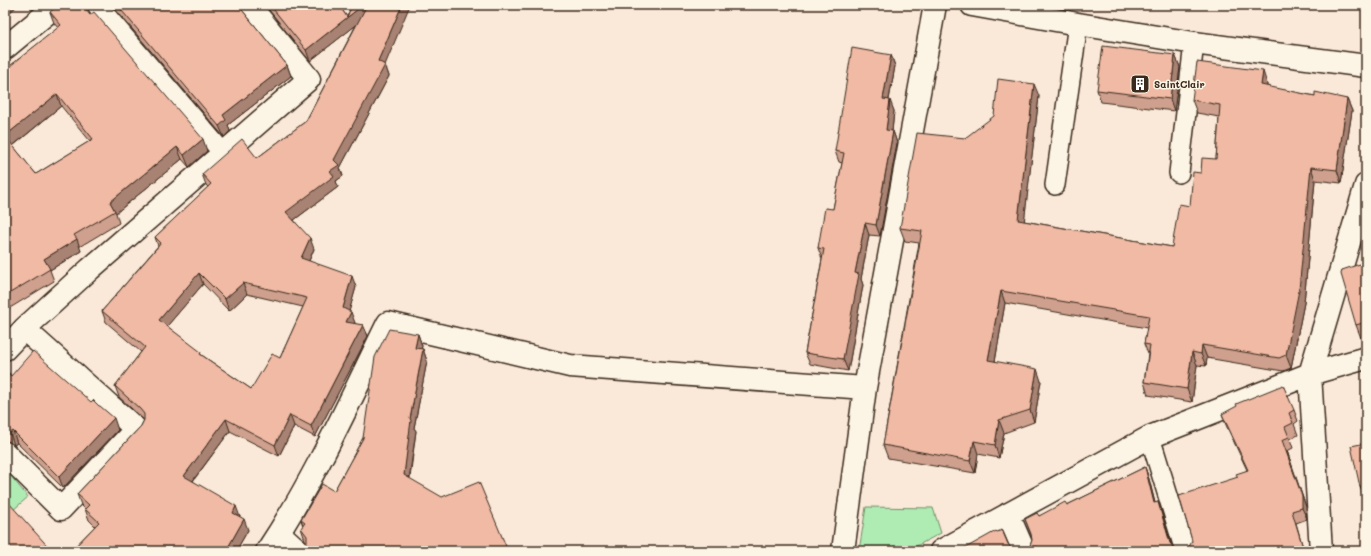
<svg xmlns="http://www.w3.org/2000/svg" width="1371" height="556" font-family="Mali,sans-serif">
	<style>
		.green { fill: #aeecb3; stroke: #748b68 }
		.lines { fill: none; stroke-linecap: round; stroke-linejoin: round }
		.service-casing { stroke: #3b2a1e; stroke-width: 22 }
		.minor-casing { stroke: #3b2a1e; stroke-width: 25 }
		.service { stroke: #fcf5e5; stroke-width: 19 }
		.minor { stroke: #fcf5e5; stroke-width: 22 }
		.wall { fill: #cea08d; stroke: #3b2a1e; fill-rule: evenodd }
		.shaded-wall { fill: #a88273; stroke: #3b2a1e }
		.building { fill: #f0baa4; stroke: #3b2a1e; fill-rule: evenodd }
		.labels { text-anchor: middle; stroke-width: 3; stroke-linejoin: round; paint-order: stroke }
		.poi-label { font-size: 10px; font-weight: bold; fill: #3b2a1e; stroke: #fcf5e5; text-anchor: start }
	</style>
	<rect width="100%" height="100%" fill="#fae9d8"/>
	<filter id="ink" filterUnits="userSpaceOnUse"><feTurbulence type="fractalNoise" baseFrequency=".025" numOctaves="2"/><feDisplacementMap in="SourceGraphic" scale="8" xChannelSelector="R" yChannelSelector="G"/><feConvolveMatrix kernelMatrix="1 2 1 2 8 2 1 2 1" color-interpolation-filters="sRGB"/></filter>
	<g filter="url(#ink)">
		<!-- green -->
		<path class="green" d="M5 469 28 497 5 517Z
			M866 507 933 508 941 533 907 551H859Z"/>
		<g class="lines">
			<defs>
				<path id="service" d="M97 5 223 153
					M1179 173 1194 43
					M1055 185 1078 24
					M1150 437 1185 551"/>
				<path id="minor" d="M972 5 1078 24 1194 43 1366 66
					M5 48 57 5
					M5 349 24 329 90 269 309 79 249 5
					M5 453 61 509 136 429 24 329
					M1008 514 1024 551
					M279 533 299 551
					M267 551C315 479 350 400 388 323L570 366 865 388
					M843 551 865 388 935 5
					M941 551 1150 437 1310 374 1366 358
					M1321 551 1310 374 1366 185"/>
			</defs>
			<!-- service casing -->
			<use href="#service" class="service-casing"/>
			<!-- minor casing -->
			<use href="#minor" class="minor-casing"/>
			<!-- service -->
			<use href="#service" class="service"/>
			<!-- minor -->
			<use href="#minor" class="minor"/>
		</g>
		<!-- wall -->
		<path class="wall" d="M114 5H238L287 65 291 76 228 125 230 131 224 137 116 10Z
			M265 5H339L347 17 352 5 385 65 389 76 340 168 343 176 336 181 338 187 294 220 314 249 309 261 356 287 349 311 355 323 354 324 363 325 368 336 315 437 294 426 279 456 230 431 193 481 240 517 248 530 236 551H71L95 526 89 520 85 509 81 505 77 494 141 426 144 420 119 397 115 386 141 352 106 322 102 311 158 246 155 237 208 187 206 185 202 174 257 158 306 121 356 25 310 61ZM203 284 229 311 247 294 303 307 280 358 251 389 203 356 167 326Z
			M50 12 90 15 207 151 189 167 182 159 116 213 119 223 79 247 81 251 50 270 54 281 5 311V70L58 28 54 23ZM61 106 90 141 36 174 13 146Z
			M891 55 895 66 889 100 894 111 892 131H893L897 143 880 236 869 235 861 279 863 285 848 371 810 364 805 353 822 259 818 248 833 209 842 163 839 162 835 151Z
			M1175 55 1180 67 1174 111 1101 102 1097 90Z
			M1267 84V87L1315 96 1347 99 1352 111 1341 183 1315 180 1304 303 1291 368 1283 371 1207 358 1206 366 1197 365 1192 402 1148 395 1144 382 1148 354 1144 344 1147 328 1005 303 995 362 1041 381 1034 422 1004 433 999 458 978 454 975 473 888 458 883 445 919 243 905 241 900 228 965 138 1039 96 1024 221 1172 247 1190 206 1201 173 1216 159 1219 117 1197 113 1192 100Z
			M1366 262V342L1363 343 1356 325Z
			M418 334 422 346 421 349H423L427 361 414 428 416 431 410 478 304 547 307 542 305 540 301 528 303 526 301 520 334 491 363 438Z
			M5 368 11 376 118 430 63 488 17 443 14 445 8 441H5Z
			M1294 410 1298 421 1294 424 1298 435 1290 439 1293 448 1287 451 1306 507 1307 519 1296 523 1304 551H1023H1025L1030 546 1032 540V537L1025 519 1039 516 1067 505 1145 467 1149 479 1155 503 1158 502 1172 545 1173 547 1178 550H1184L1189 547 1238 477 1247 470 1226 425 1222 414Z
			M1366 443V498L1364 499 1360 487Z"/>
		<!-- shaded-wall -->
		<path class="shaded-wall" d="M5 5H18L5 17Z
			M363 5H371L373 12 310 61 306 50Z
			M402 5H410L385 65 389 76 340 168 343 176 336 181 338 187 290 223 286 212 330 171 334 160 378 61Z
			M891 55 895 66 887 110 883 99Z
			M1175 55 1180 67 1174 111 1170 99Z
			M287 65 291 76 228 125 230 131 224 137 219 126 223 115Z
			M1263 71 1267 84 1265 98 1261 85Z
			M1034 84 1039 96 1023 232 1018 220Z
			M57 94 61 106 10 148 5 136Z
			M1347 99 1352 111 1341 183 1337 170Z
			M890 100 894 111 891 142 886 130Z
			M893 131 897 143 880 236 876 225Z
			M203 139 207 151 189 167 184 155Z
			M177 147 182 159 116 213 110 202Z
			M1311 167 1315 180 1304 303 1291 368 1286 355Z
			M865 223 869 235 861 279 863 285 848 371 843 359 855 273Z
			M310 238 314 249 305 270 301 258Z
			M77 239 81 251 50 270 44 259Z
			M199 273 203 284 163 331 159 320Z
			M352 276 356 287 347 319 343 308Z
			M243 283 247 294 229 311 225 299Z
			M1001 291 1005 303 993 373 988 360Z
			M351 312 355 323 350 333 346 322Z
			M363 325 368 336 315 437 311 426Z
			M418 334 422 346 419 359 415 348Z
			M1202 345 1207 358 1206 366 1201 354Z
			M423 349 427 361 414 428 416 431 408 487 404 475 410 419Z
			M1192 352 1197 365 1192 402 1187 389Z
			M1037 369 1041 381 1034 422 1030 410Z
			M290 415 294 426 279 456 275 445Z
			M114 418 118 430 63 488 59 477Z
			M226 419 230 431 188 487 184 476Z
			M999 420 1004 433 999 458 995 445Z
			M13 431 17 443 14 445 10 433Z
			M974 441 978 454 975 473 970 461Z
			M1287 451 1306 507 1307 519 1302 508Z
			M1145 467 1149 479 1158 515 1154 503Z
			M1158 502 1162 514 1173 551 1170 543Z
			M236 506 240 517 237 524 233 513Z
			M244 519 248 530 236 551H226Z"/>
		<!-- building -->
		<path class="building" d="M58 5H82L90 15 94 12 203 139 184 155 177 147 110 202 115 211 74 235 77 239 44 259 50 269 5 296V70L61 25 50 12ZM57 94 93 139 36 174 5 136Z
			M117 5H238L287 65 223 115 226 120 219 126Z
			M270 5H339L347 17 352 5H363L306 50Z
			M367 5H402L378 61 385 65 334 160 339 165 330 171 334 176 286 212 310 238 301 258 352 276 343 308 351 312 346 322 363 325 311 426 290 415 275 445 226 419 184 476 236 506 233 513 244 519 226 551H71L99 522 85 509 89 505 77 494 141 426 144 420V414L140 409 115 386 145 347 102 311 161 243 155 237 211 184 202 174 242 139 257 158 306 121ZM199 273 225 299 243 283 307 298 280 358 272 354 251 389 200 354 201 352 159 320Z
			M1103 46 1175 55 1170 99 1097 90Z
			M852 48 891 55 883 99 890 100 886 130 893 131 876 225 865 223 855 273 859 274 843 359 805 353 824 249 818 248 825 208 833 209 844 153 835 151Z
			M1197 62 1263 71 1261 85 1315 96V92L1347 99 1337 170 1311 167 1299 290 1286 355 1279 358 1202 345 1201 354 1192 352 1187 389 1144 382 1150 345 1144 344 1149 316 1001 291 988 360 1037 369 1030 410 999 420 995 445 974 441 970 461 883 445 922 231 900 228 917 133 965 138 994 116 998 79 1034 84 1018 220 1172 247 1179 204 1190 206 1193 172 1201 173 1202 158 1216 159 1220 105 1192 100Z
			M1366 262V322L1356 325 1341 274 1342 270Z
			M389 329 418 334 415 348 423 349 410 419 411 420 404 475 442 497 479 482 508 551H299L304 547 307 542V536L301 528 305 523 301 520 322 484 334 491 363 438 375 357Z
			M33 351 91 402 93 400 99 406H100L114 418 59 477 13 431 10 433 5 430V368L11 376Z
			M1283 385 1294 410 1289 413 1293 423 1285 427 1289 437 1282 440 1302 496V508L1292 511 1304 551H1038L1036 546 1027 551H1023H1025L1030 546 1032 540 1031 534 1025 519 1037 513 1039 516 1065 502 1067 505 1145 467 1154 503 1158 502 1170 543 1173 547 1178 550H1184L1189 547 1192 541 1191 537 1179 496 1238 477 1236 474 1248 470 1222 414 1237 406 1236 404Z
			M1366 443V486L1360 487 1351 446Z
			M8 502 52 551H5V505Z
			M1002 530 1008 544 1013 550 1017 551H960L996 531 997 532Z
			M287 549 291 551H285Z"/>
	</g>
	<!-- icons -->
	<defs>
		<symbol id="building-square" viewBox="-11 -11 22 22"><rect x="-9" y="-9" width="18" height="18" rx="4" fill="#3b2a1e" stroke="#fcf5e5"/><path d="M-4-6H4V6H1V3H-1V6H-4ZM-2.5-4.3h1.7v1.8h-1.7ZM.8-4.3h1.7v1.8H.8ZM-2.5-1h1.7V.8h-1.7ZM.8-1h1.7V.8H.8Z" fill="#fff"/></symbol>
	</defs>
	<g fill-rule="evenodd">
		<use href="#building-square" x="1129" y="73" width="22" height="22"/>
	</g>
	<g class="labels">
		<!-- poi labels -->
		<g class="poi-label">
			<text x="1154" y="88">SaintClair</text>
		</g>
	</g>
	<!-- margin -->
	<rect width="1371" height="556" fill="none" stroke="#fcf5e5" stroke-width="20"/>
	<rect x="10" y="10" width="1351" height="536" fill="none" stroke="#3b2a1e" stroke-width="1.5" filter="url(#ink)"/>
</svg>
